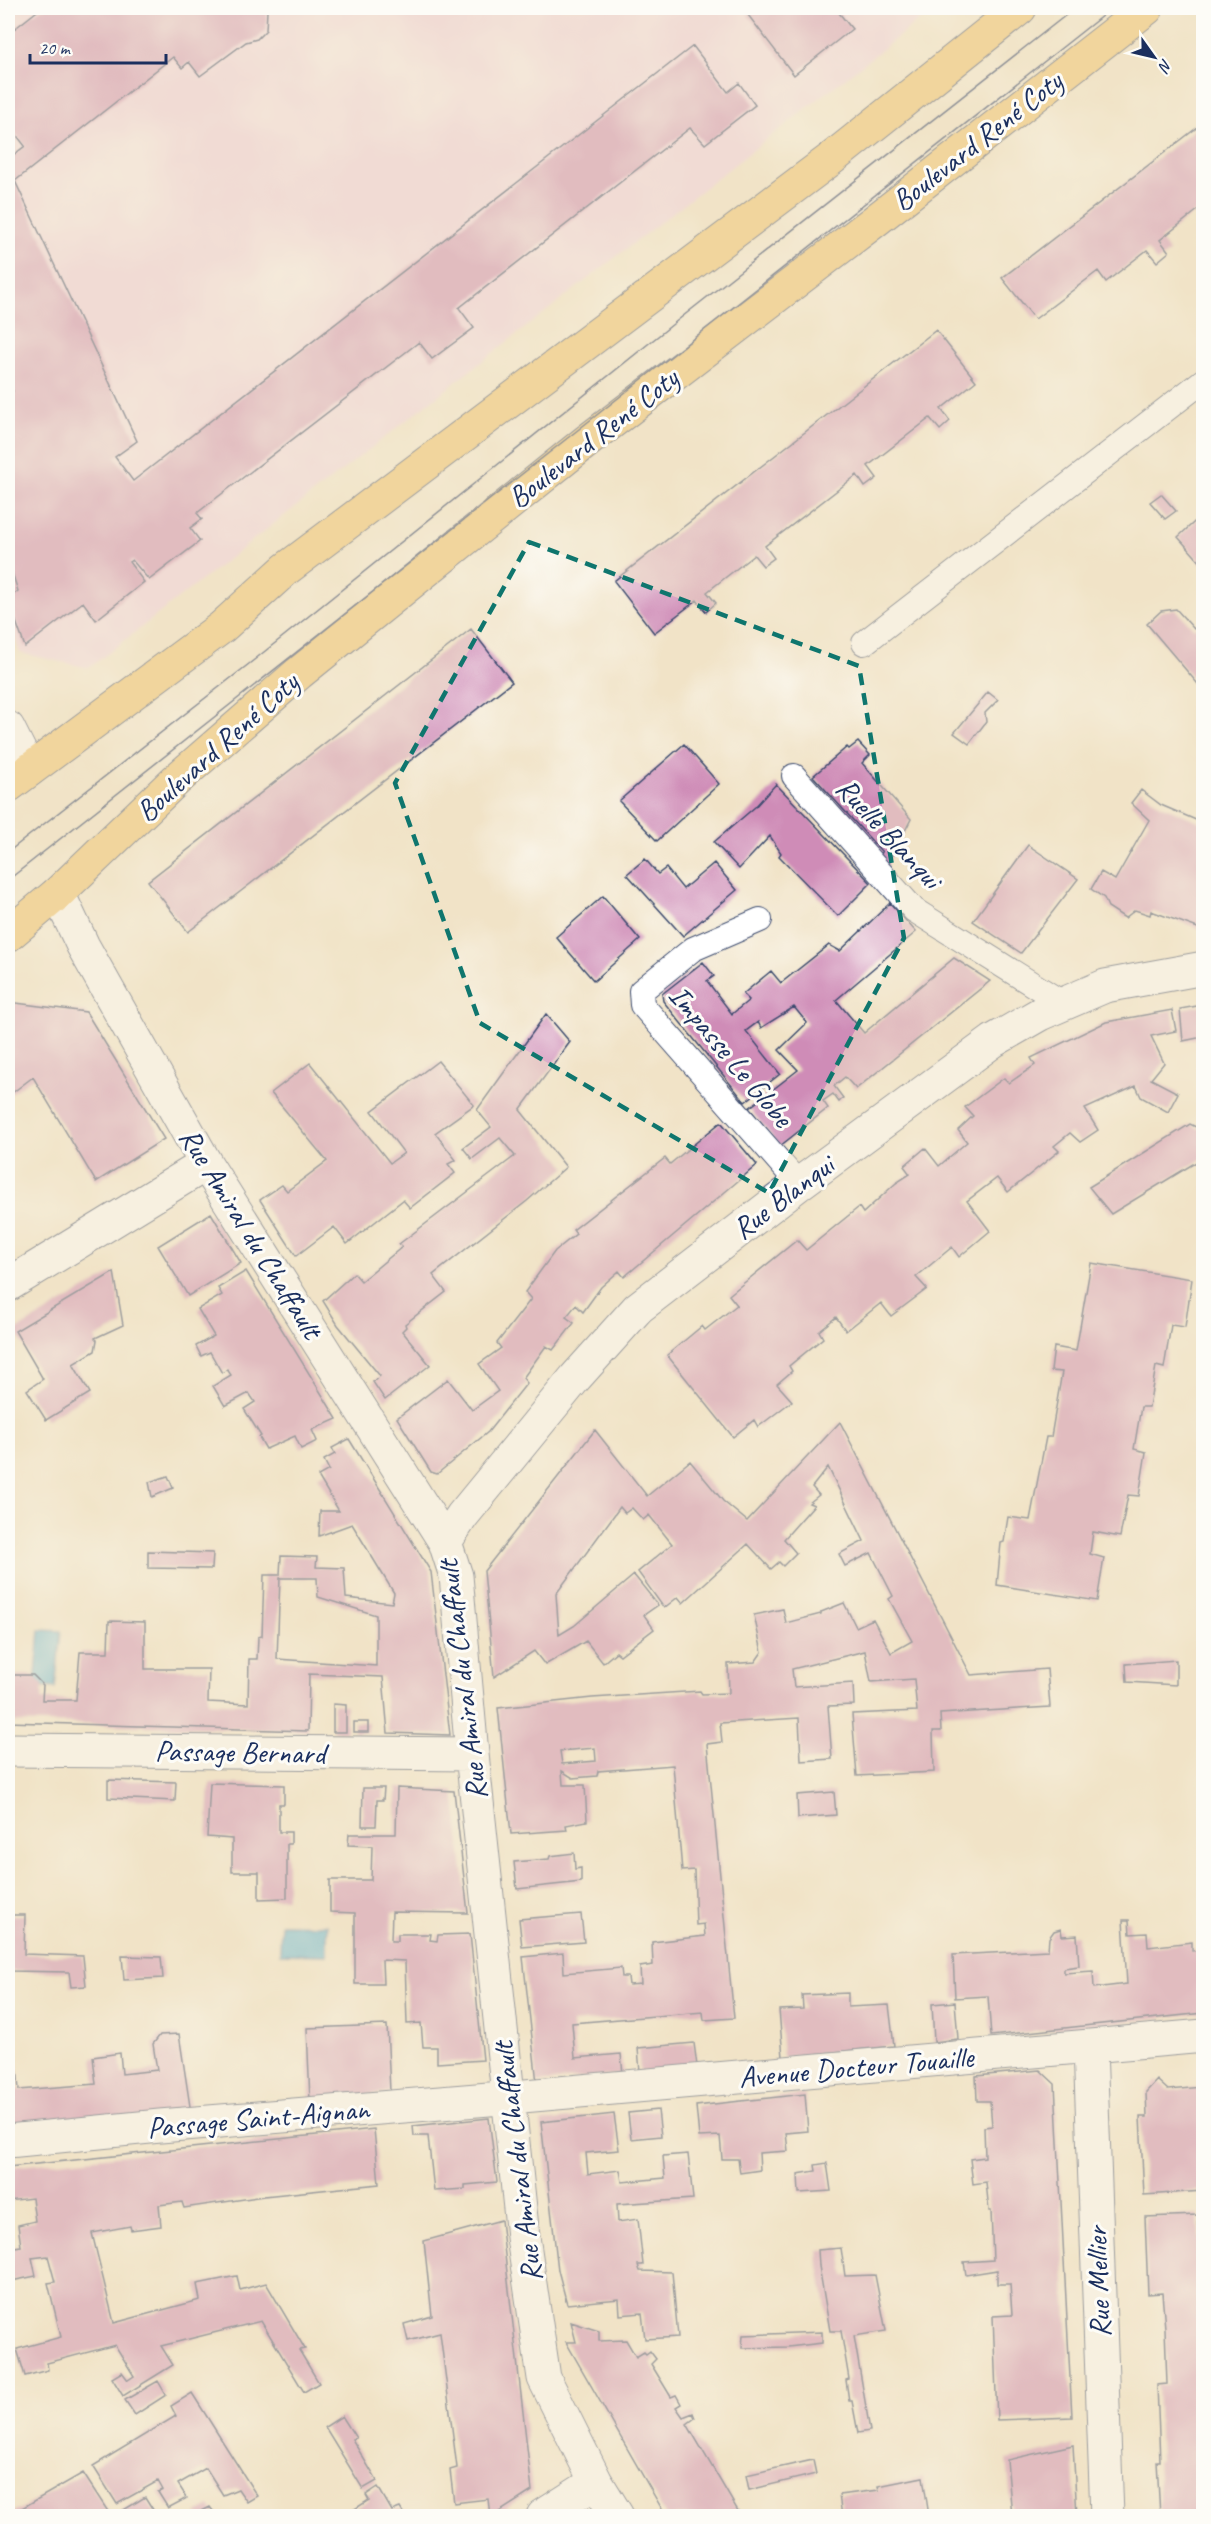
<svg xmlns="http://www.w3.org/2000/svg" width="1211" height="2524" font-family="Caveat,sans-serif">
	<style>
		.built { fill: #f1d0e4 }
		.water { fill: #59b2d6; stroke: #3a709a; stroke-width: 1.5 }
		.building { fill: #cf8cb7; fill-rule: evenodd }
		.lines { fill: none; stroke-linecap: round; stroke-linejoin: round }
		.lane-casing { stroke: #3b4a6e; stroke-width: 26 }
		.street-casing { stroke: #3b4a6e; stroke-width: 35 }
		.primary-casing { stroke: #3b4a6e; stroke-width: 35 }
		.lane { stroke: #fff; stroke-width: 24 }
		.street { stroke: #fff; stroke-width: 33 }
		.primary { stroke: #f2c36a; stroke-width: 33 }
		.tram { stroke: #1b2f5e; stroke-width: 1.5 }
		.marked { fill: none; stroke: #0f766e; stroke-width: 4.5; stroke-dasharray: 12 8; stroke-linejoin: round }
		.labels { text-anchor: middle; stroke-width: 6; stroke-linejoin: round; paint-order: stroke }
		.street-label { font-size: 30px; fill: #1b2f5e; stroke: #fdfcf7 }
	</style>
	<rect width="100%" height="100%" fill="#fdfcf7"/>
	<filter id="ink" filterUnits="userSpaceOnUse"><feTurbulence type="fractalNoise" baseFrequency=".0167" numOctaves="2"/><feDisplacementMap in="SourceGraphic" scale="12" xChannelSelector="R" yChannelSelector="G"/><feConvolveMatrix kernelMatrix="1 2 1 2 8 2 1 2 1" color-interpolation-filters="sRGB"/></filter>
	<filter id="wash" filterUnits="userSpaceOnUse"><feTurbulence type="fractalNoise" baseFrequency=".008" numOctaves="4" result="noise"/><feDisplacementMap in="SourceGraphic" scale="24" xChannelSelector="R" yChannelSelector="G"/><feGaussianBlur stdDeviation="1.35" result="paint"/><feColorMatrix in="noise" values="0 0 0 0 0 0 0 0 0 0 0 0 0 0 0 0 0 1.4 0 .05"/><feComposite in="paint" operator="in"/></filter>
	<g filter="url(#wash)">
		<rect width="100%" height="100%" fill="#f1e3c7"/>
		<!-- built -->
		<path class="built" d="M8 8H935L89 668 20 653 8 618Z"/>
		<!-- water -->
		<path class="water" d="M40 1630 61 1631 55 1688 35 1686Z
			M281 1924 327 1925V1955L280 1954Z"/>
		<g id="blocks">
			<!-- building -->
			<path class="building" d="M41 8H266L267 11 266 30 257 39 246 42 200 76 189 62 182 68 173 57 15 181 137 441 115 457 133 481 693 46 728 92 739 83 755 105 705 144 690 128 459 308 474 328 432 359 419 342 197 513 202 519 190 528 200 541 149 580 132 560 129 562 144 582 96 620 83 602 25 647 8 599 18 591 8 560V395L13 391 8 386V159L25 146 8 124V34Z
				M757 8H835L852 29 794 75 748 15Z
				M1203 123V206L1160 240 1169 252 1157 262 1147 250 1106 282 1098 271 1035 319 1002 278Z
				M936 330 976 381 941 409 950 421 940 430 930 418 868 466 877 478 865 487 857 475 765 546 774 558 763 566 754 555 707 592 716 603 706 612 697 600 654 633 614 581Z
				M1161 494 1176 511 1165 519 1150 502Z
				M1203 514V565L1178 537Z
				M1176 609 1194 629 1203 621V690L1147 624 1161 611Z
				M471 629 512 682 188 932 148 881Z
				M988 692 998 700 985 713 986 722 969 744 954 733Z
				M858 742 870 755 862 763 911 819 887 866 878 858 882 852 813 776 847 747 849 749Z
				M684 744 719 784 657 841 619 801Z
				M776 784 871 883 838 916 779 856 781 853 770 836 739 869 714 842 755 807Z
				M1141 790 1161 805 1203 823V930L1151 911 1150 915 1135 910 1125 918 1108 907 1104 898 1091 889 1101 872 1115 880 1149 820 1131 803Z
				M1028 845 1078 879 1021 953 973 921Z
				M645 859 658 874 666 868 683 889 714 863 737 890 683 936 627 874Z
				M603 896 640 940 594 981 556 937Z
				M890 903 916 932 836 1000 864 1033 954 958 990 981 856 1089 845 1077 834 1086 843 1098 839 1102 833 1094 823 1101 828 1108 780 1146 749 1108 798 1070 779 1050 807 1023 794 1007 761 1028 758 1022 746 1031 780 1074 745 1102 663 1001 662 994 703 962 714 976 707 981 732 1014 749 1000 743 994 771 971 781 983 829 945 840 951Z
				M8 1002 86 1012 164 1139 96 1182 33 1077 8 1096Z
				M1203 1005V1037L1183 1041 1180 1009Z
				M1172 1010 1176 1031 1151 1036 1164 1063 1151 1079 1178 1093 1168 1112 1141 1097 1136 1086 1085 1109 1098 1130 1080 1142 1070 1133 1054 1146 1059 1151 1008 1192 997 1178 967 1201 990 1231 959 1257 952 1247 916 1277 927 1289 891 1316 881 1303 846 1331 836 1317 819 1331 823 1338 789 1366 792 1371 777 1384 792 1401 758 1427 754 1420 733 1437 667 1355 702 1326 705 1330 737 1305 729 1295 797 1240 806 1250 859 1207 863 1213 896 1183 910 1174 904 1166 925 1148 939 1166 967 1142 958 1130 973 1116 965 1107 1004 1078 1009 1083 1035 1065 1031 1058 1106 1022Z
				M546 1014 570 1042 520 1110 566 1167 527 1201 433 1275 446 1292 405 1324 406 1327 402 1331 430 1365 385 1400 373 1382 380 1376 338 1325 323 1301 354 1273 361 1281 402 1247 399 1244 515 1156 500 1138 472 1159 463 1148 491 1127 477 1110Z
				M438 1061 474 1105 435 1133 456 1160 448 1164 455 1173 410 1208 403 1200 347 1244 334 1227 296 1256 260 1200 282 1185 287 1191 327 1161 271 1093 310 1063 390 1163 404 1153 372 1111Z
				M721 1122 757 1165 624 1277 619 1271 601 1287 583 1312 576 1305 566 1317 574 1323 553 1350 546 1346 523 1378 527 1383 488 1432 437 1474 431 1472 397 1418 448 1379 472 1410 498 1391 479 1364 501 1348 497 1343 531 1299 525 1292 555 1251 576 1234 573 1230 665 1158 670 1164Z
				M1203 1123V1158L1111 1214 1089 1187 1190 1124 1200 1129Z
				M211 1213 241 1263 188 1296 158 1246Z
				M1091 1263 1192 1279 1185 1327 1171 1325 1164 1368 1156 1366 1149 1407H1141L1134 1449 1146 1452 1139 1496 1128 1495 1120 1537 1093 1532 1090 1554 1104 1558 1097 1601 997 1585 1001 1543 1004 1542 1008 1517 1030 1520 1046 1437H1051L1062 1372 1051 1371 1054 1347 1076 1351Z
				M246 1271 337 1419 312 1430 317 1441 301 1449 295 1436 266 1449 259 1437 261 1436 244 1409 255 1402 249 1393 225 1406 213 1386 231 1375 227 1369 222 1373 210 1352 201 1356 196 1346 214 1336 198 1309 222 1295 218 1288Z
				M114 1272 123 1325 95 1338 97 1340 95 1351 73 1364 90 1393 46 1420 27 1390 43 1379 15 1331Z
				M840 1422 971 1675 1047 1669 1050 1707 940 1714 941 1731H933L934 1772 857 1776 852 1714 917 1711 914 1679 871 1682 865 1651 792 1669 794 1687 853 1683 854 1705 828 1706 832 1759 801 1761 799 1718 720 1723 722 1742 707 1744 734 2018 704 2020 703 2012 572 2023 575 2058 621 2054 623 2074 537 2083 523 1957 563 1953 564 1973 621 1968 622 1977H628L629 1985 641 1984 640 1967 653 1965 652 1942 705 1936 704 1924 696 1925 694 1870 682 1871 673 1765 598 1771 597 1776 573 1778 562 1771 563 1785H585L587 1821 566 1825 567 1830 511 1834 498 1708 592 1698 700 1691 702 1694 729 1693 728 1664 755 1662 762 1652 754 1615 783 1609 786 1623 821 1614V1612L844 1603 856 1627 873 1619 891 1653 912 1641 889 1599 893 1596 871 1553 845 1566 839 1554 864 1541 828 1467 812 1487 819 1495 809 1503 814 1505 784 1539 796 1553 783 1566 779 1562 771 1569 748 1544 683 1603 678 1597 664 1608 638 1572 672 1544 649 1515 643 1520 632 1508 625 1513 620 1507 556 1594 559 1635 574 1626 634 1575 658 1605 644 1615 654 1629 620 1655 616 1652 603 1663 586 1641 545 1665 534 1651 494 1677 484 1571 595 1430 647 1496 690 1461 723 1501 747 1521ZM595 1748 596 1761 562 1764 560 1751Z
				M349 1439 431 1572 450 1735 388 1733 383 1677 334 1675 309 1674 308 1731 8 1722V1675H33L43 1685 42 1700H76L80 1652H108L109 1621 145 1622V1669H209L208 1702 248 1704 249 1659H257L258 1637 262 1636 264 1575H280L281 1556 317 1557 316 1567 344 1568 346 1598 392 1603 394 1593 352 1524 319 1536 320 1511H339L318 1476 329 1470 324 1460 335 1454 332 1448ZM280 1578H317L318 1597 376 1615V1666L277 1659Z
				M168 1476 173 1488 152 1497 149 1482Z
				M148 1551 213 1553 212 1569 148 1568Z
				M1176 1660V1685L1127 1682 1126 1664Z
				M333 1704 346 1705V1732H333Z
				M354 1722H368V1732H354Z
				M108 1780 176 1782 175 1801 108 1798Z
				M210 1783 284 1785V1804H279V1832H291V1844H287V1898L259 1899V1872H232V1839L207 1837Z
				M363 1788H384L383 1800H377L376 1826H362Z
				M397 1788 454 1791 468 1913 392 1912 391 1941H398V1934H431L430 1940 437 1941 438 1935 470 1934 483 2060 437 2063V2047H423L421 2023 407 2024 405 1961 382 1960 383 1984H355V1913L330 1912V1880H371L372 1846 348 1845 349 1834H396Z
				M834 1792 836 1815 798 1818 797 1795Z
				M574 1853 575 1869 581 1868V1882L517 1889 514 1862 549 1859 550 1856Z
				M581 1914 584 1942 522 1947 519 1919Z
				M8 1915H25L24 1954 83 1956 86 1986 71 1987 69 1972 10 1971 8 1968Z
				M1123 1920H1129L1130 1934 1147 1933 1148 1947 1192 1942V1951L1203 1950V2013L991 2036 988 1996 955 1998 953 1955 1048 1950 1049 1938 1054 1931 1061 1929 1062 1936 1077 1935 1079 1966 1064 1968V1973L1093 1971 1094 1988 1127 1984Z
				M122 1956 161 1957 163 1978 124 1980Z
				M848 1993V2007L889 2005 894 2046 783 2057 779 2010 803 2009 802 1995Z
				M955 2002 958 2039 934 2042 932 2004Z
				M387 2025 390 2092 310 2101 307 2028Z
				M179 2034 191 2113 8 2132V2056L16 2055 19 2090 96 2084 93 2057 120 2053 122 2074 157 2070 153 2044 160 2035Z
				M694 2043 697 2066 640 2072 638 2048Z
				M1040 2070 1055 2084 1072 2417 997 2420 993 2316 1012 2315 1010 2284H997V2270L966 2275 964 2262 993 2260 991 2211H989L986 2182 973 2184 970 2159 985 2157 984 2127 992 2126 990 2101H977L976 2076Z
				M1157 2080 1168 2090 1202 2087 1203 2191 1144 2195 1140 2117H1147L1146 2092Z
				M805 2094 808 2131 786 2133 788 2151 759 2153 760 2170 740 2173 738 2159H722L720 2136 699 2137 696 2106Z
				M658 2110 661 2136 631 2139 628 2113Z
				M614 2114 619 2150 586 2153 588 2174 620 2170 622 2182 665 2178 663 2156 688 2154 693 2199 617 2204 618 2222 638 2219 643 2265H638L640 2271 672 2272 678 2337 645 2339 642 2313 620 2315 619 2299 567 2304 558 2270 541 2122Z
				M489 2118 497 2182 465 2185V2189L434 2191 428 2136H414L413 2126Z
				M374 2129 379 2184 264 2196 184 2208 182 2202 159 2205 161 2226 131 2230 130 2226 92 2233 114 2323 200 2300 197 2284 237 2276 240 2290 266 2283 305 2349 299 2350 319 2383 304 2392 261 2321 161 2346 173 2365 123 2396 112 2378 122 2372 128 2380 134 2376 115 2345 47 2363 48 2370 25 2376 17 2349 61 2337 48 2283 55 2282 48 2256 32 2258 36 2276 11 2281 10 2274 8 2275V2248L21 2246 18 2225 35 2221 32 2198 8 2201V2167Z
				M827 2163 831 2191 799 2193 798 2174 816 2171 815 2165Z
				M1198 2215 1201 2269H1203V2516H1160L1157 2461H1160L1157 2385 1167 2384 1165 2328 1162 2293 1148 2294 1145 2217Z
				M501 2220 532 2491 493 2516H490L488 2499 454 2503 450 2470 457 2468 440 2333 408 2341 404 2324 432 2316 424 2241Z
				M841 2248 845 2276 875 2275 886 2331 854 2336 870 2431 858 2433 852 2401H849L846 2380 849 2379 841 2331H830L819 2266 818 2250Z
				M571 2322 599 2331V2341L626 2340 636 2357 644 2352 646 2354 650 2351 656 2359 651 2364 671 2397 676 2395 681 2404 676 2407 683 2417 693 2413 695 2418 687 2424 741 2516H666L566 2342H576Z
				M822 2332V2343L788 2347 742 2348 743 2335Z
				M158 2381 166 2395 135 2415 125 2400Z
				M192 2393 257 2496 247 2502 238 2489 223 2495 206 2468 178 2484 187 2498 168 2508 158 2492 163 2490 158 2481 117 2504 93 2466 176 2416 171 2406Z
				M342 2416 356 2438 352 2439 377 2481 363 2489 325 2427Z
				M1073 2445 1077 2516H1012L1007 2460Z
				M813 2460 816 2474 749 2490 746 2475Z
				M83 2473 109 2513 104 2516H8Z
				M923 2477 929 2516H842L839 2495 879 2490 878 2486Z
				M378 2487 392 2511 400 2508 405 2516H353L350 2512 369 2500 366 2495Z
				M145 2497 157 2516H125L122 2511Z
				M210 2507 217 2516H198L196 2514Z"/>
		</g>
	</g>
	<g filter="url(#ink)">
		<use href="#blocks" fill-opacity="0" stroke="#3b4a6e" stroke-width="1.5"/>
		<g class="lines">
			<defs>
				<path id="lane" d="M864 643 1204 380
					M794 776 914 910 1064 1004
					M760 920 693 949 641 991 642 1005 799 1184"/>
				<path id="street" d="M8 728 29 770
					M58 893 83 946 206 1164 445 1542 456 1576 472 1754 523 2237 544 2378 596 2482 617 2516
					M8 1285 206 1164
					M445 1542 462 1516 575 1378 638 1308 799 1184 993 1041 1040 1014 1105 986 1204 968
					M8 1750 472 1754
					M1090 2047 1107 2516
					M8 2141 160 2126 489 2099 1204 2036
					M543 2516 596 2482"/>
				<path id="primary" d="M8 786 222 627 286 569 831 159 1020 8
					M8 935 58 893 176 780 299 673 587 441 876 220 1147 8"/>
			</defs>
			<!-- lane casing -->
			<use href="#lane" class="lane-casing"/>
			<!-- street casing -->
			<use href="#street" class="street-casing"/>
			<!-- primary casing -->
			<use href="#primary" class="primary-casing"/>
			<!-- lane -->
			<use href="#lane" class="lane"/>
			<!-- street -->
			<use href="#street" class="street"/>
			<!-- primary -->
			<use href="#primary" class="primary"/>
			<!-- tram -->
			<path class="tram" d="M8 852 254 660 678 320 1075 8
				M8 880 1112 8"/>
		</g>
	</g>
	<!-- marked area -->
	<path d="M0 0H1211V2524H0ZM529 542 859 666 904 938 769 1193 480 1023 395 783Z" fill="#f1e3c7" fill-opacity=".55" fill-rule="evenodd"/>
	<path class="marked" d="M529 542 859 666 904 938 769 1193 480 1023 395 783Z"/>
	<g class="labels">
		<!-- street labels -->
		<g class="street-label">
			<text transform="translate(977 141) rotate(-38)" y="10">Boulevard René Coty</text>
			<text transform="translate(593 438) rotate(-38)" y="10">Boulevard René Coty</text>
			<text transform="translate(217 747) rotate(-42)" y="10">Boulevard René Coty</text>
			<text transform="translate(889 833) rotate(47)" y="10">Ruelle Blanqui</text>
			<text transform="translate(731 1056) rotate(50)" y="10">Impasse Le Globe</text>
			<text transform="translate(783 1197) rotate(-37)" y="10">Rue Blanqui</text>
			<text transform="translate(251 1233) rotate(58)" y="10">Rue Amiral du Chaffault</text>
			<text transform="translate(462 1680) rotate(-97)" y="10">Rue Amiral du Chaffault</text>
			<text transform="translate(240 1752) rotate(1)" y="10">Passage Bernard</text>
			<text transform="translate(856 2067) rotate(-5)" y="10">Avenue Docteur Touaille</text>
			<text transform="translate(258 2118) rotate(-5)" y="10">Passage Saint-Aignan</text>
			<text transform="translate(517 2162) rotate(-97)" y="10">Rue Amiral du Chaffault</text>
			<text transform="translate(1098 2282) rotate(-92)" y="10">Rue Mellier</text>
		</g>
	</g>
	<!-- margin -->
	<rect width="1211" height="2524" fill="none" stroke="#fdfcf7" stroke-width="30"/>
	<!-- north arrow -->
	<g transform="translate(1154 57) rotate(124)" stroke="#fdfcf7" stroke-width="4.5" paint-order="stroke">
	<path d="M0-4.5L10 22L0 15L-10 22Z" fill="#1b2f5e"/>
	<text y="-9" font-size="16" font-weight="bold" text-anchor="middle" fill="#1b2f5e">N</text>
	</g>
	<!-- scale -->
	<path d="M30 54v9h136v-9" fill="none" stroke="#1b2f5e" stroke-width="3"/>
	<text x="39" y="54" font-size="18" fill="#1b2f5e" stroke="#fdfcf7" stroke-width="4.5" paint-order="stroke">20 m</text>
</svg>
